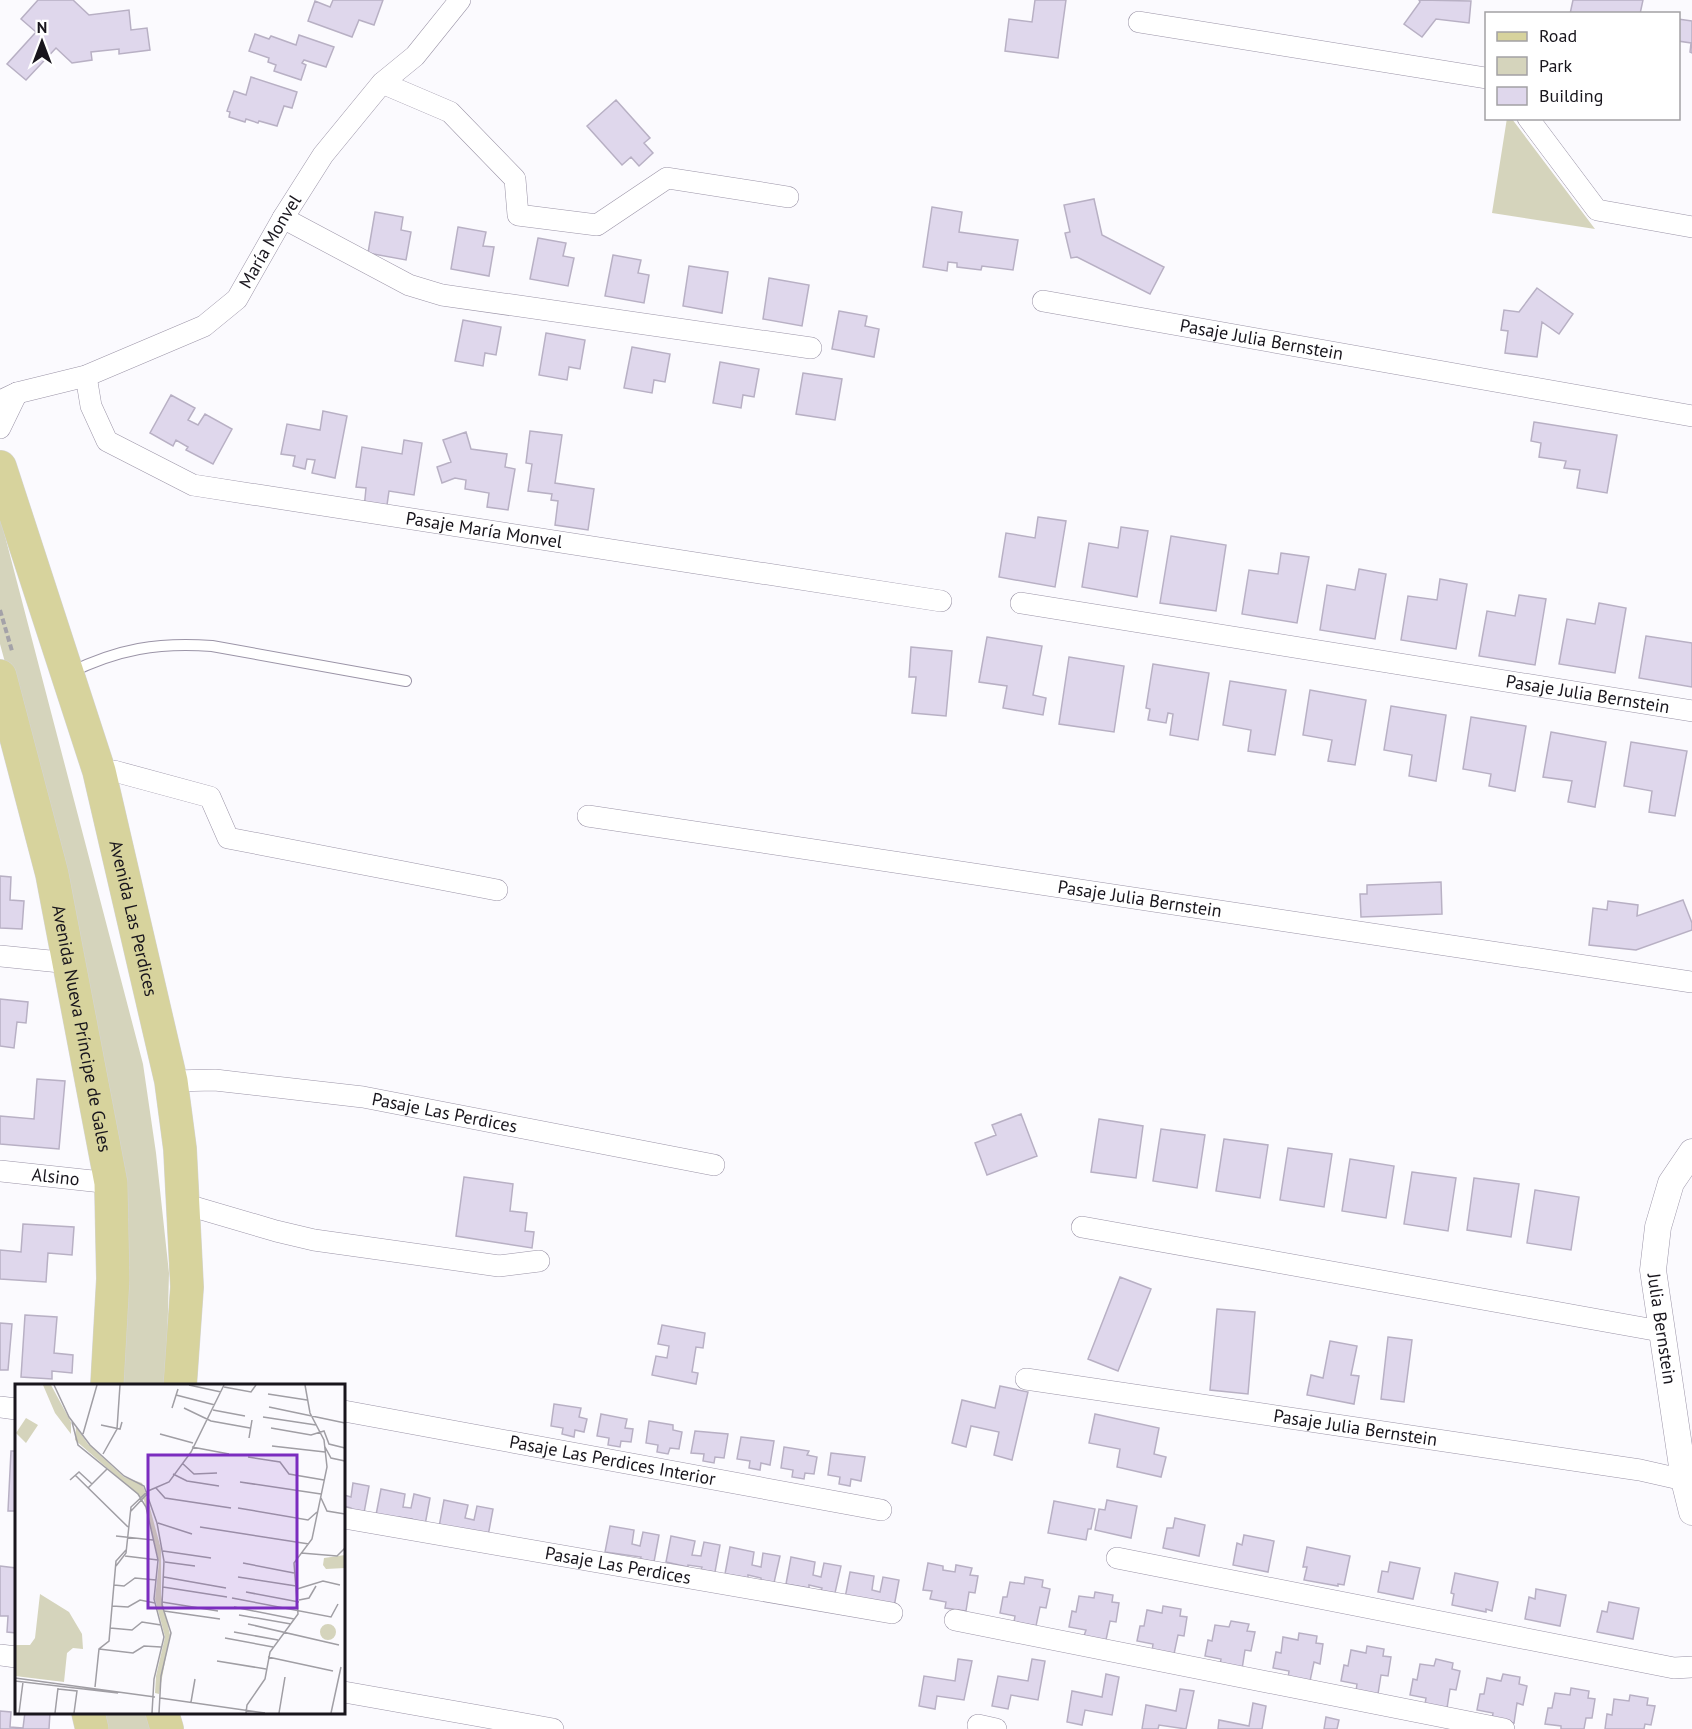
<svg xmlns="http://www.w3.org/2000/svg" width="1692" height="1729" font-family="'PT Sans',sans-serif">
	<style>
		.green { fill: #d5d4bc }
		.building { fill: #dfd7ec; stroke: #b8b0c4; stroke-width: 1.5 }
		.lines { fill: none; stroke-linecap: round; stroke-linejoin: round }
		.service-casing { stroke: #9b94a7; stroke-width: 12 }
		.minor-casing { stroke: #9b94a7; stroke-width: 22 }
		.tertiary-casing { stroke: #9b94a7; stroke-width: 27 }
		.primary-casing { stroke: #d5d5d6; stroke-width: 34 }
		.path { stroke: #a4a2a8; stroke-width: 4; stroke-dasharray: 6 3; stroke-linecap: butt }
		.service { stroke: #fff; stroke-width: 10 }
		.minor { stroke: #fff; stroke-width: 21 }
		.tertiary { stroke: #fff; stroke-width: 26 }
		.primary { stroke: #d7d39d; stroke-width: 33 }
		.labels { text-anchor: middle; stroke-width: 6; stroke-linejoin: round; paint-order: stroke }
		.street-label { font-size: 18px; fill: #18151c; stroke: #fff }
		.inset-road { fill: none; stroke: #a09ea4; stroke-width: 1.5 }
		.view { fill: #7b2cbf; fill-opacity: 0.15; stroke: #7b2cbf; stroke-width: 3 }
		.inset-edge { fill: none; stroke: #18151c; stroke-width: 3 }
	</style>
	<rect width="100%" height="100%" fill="#fbfafe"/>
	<!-- green -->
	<path class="green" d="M1507 118 1512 119 1595 229 1492 213Z
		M0 517 143 1064 156 1153 169 1273 166 1385H116L68 893 0 644Z
		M99 1713H147L152 1729H104Z"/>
	<!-- building -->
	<path class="building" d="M38 0H73L89 15 129 10 131 30 147 28 150 50 119 54V49L91 52 92 60 72 63 56 48 26 80 7 64 36 32 21 19Z
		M333 0H383L374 25 359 20 352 37 308 21 315 1 330 7Z
		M1035 0H1066L1058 58 1005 51 1009 19 1032 22Z
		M1419 0 1471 1 1469 23 1436 19 1422 37 1404 24 1420 2Z
		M1573 0H1643L1640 14H1570Z
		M1678 19 1692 21V53L1690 52 1691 43 1678 41Z
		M255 34 269 39 271 36 296 45 299 35 334 47 326 67 304 60 302 63 306 65 301 80 274 71 276 65 268 62 269 58 249 51Z
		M251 77 297 92 292 108 284 106 277 126 259 121 258 123 246 119 245 122 229 117 230 112 227 111 234 91 246 95Z
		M616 100 650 138 644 143 653 153 639 166 631 157 622 165 587 126Z
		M1094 199 1102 235 1164 267 1150 294 1077 257 1071 258 1065 233 1070 232 1064 205Z
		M932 207 962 212 959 232 1018 240 1013 270 982 266 981 270 957 267V263L948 262 947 271 923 267Z
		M375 212 403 217 401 230 411 232 406 260 368 253Z
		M458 227 486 232 483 246 494 247 489 276 451 269Z
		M538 238 566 243 563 256 574 258 568 286 530 279Z
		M613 255 641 260 638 273 649 275 644 303 605 296Z
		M689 266 728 272 722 313 683 306Z
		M769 278 809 285 802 326 763 319Z
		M1537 288 1573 314 1559 334 1542 322 1537 357 1505 353 1508 331 1501 330 1504 310 1519 312Z
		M839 311 867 316 865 326 879 329 874 357 832 349Z
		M463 320 501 327 496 355 485 353 483 366 455 361Z
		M546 333 585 340 580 369 569 367 567 380 539 375Z
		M632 347 670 354 665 382 654 380 652 393 624 388Z
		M720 362 759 369 754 397 743 395 741 408 713 403Z
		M803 373 842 379 835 420 796 414Z
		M171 395 195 408 188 420 198 425 205 414 232 429 213 464 186 450 188 447 176 440 173 446 150 433Z
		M323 411 347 416 335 478 312 473 315 460 307 459 305 469 293 466 295 456 281 454 287 424 320 430Z
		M1534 422 1617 435 1607 493 1577 488 1580 470 1564 468 1566 461 1539 457 1541 443 1531 441Z
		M530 431 562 435 555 483 594 489 588 530 555 525 558 501 551 500 552 494 528 491 532 464 526 463Z
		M466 432 471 449 507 454 505 467 515 469 508 510 487 507 489 493 465 489 466 480 455 478 442 483 437 467 451 462 443 440Z
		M404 440 422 443 414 495 389 491 386 512 364 509 366 488 356 487 362 447 402 454Z
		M1038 517 1066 521 1055 587 999 577 1006 533 1035 538Z
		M1121 527 1148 531 1137 597 1082 587 1089 543 1118 548Z
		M1171 536 1226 545 1216 611 1160 603Z
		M1281 553 1309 557 1297 623 1242 614 1249 570 1278 574Z
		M1359 569 1386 574 1375 639 1320 630 1327 585 1355 590Z
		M1440 579 1467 584 1456 649 1401 640 1408 596 1437 600Z
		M1519 595 1546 599 1535 665 1479 656 1487 611 1515 616Z
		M1599 603 1626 608 1615 673 1559 664 1567 619 1595 624Z
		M1646 636 1692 643V687L1639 678Z
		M987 637 1042 646 1033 695 1046 698 1043 715 1003 708 1007 686 979 682Z
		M911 647 952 651 946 716 912 713 916 677H909Z
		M1069 657 1124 666 1114 732 1059 724Z
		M1153 664 1209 673 1198 740 1170 735 1173 714 1168 713 1166 723 1148 720 1150 709 1146 708Z
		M1230 681 1286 690 1275 755 1248 751 1251 730 1223 725Z
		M1310 690 1366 700 1355 765 1328 761 1332 740 1303 735Z
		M1391 706 1446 715 1436 781 1409 776 1412 755 1384 750Z
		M1471 717 1526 726 1515 791 1489 786 1491 774 1463 769Z
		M1551 732 1606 742 1595 807 1568 802 1572 781 1543 777Z
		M1631 742 1687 751 1675 816 1649 812 1652 791 1624 786Z
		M0 876 11 877 10 900 24 901 22 929 0 928Z
		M1441 882 1442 914 1361 917 1360 894H1367V885Z
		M1683 900 1692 923V930L1636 950 1589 945 1593 908 1607 910 1608 901 1638 905 1637 916Z
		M0 999 28 1002 26 1023 17 1022 14 1048 0 1046Z
		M37 1079 65 1081 59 1149 0 1144V1116L34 1119Z
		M1021 1114 1037 1156 987 1175 975 1143 996 1135 992 1125Z
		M1099 1119 1143 1126 1136 1178 1091 1172Z
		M1161 1129 1205 1135 1197 1188 1153 1181Z
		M1224 1139 1268 1145 1260 1198 1216 1191Z
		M1288 1148 1332 1154 1324 1207 1280 1200Z
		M1350 1159 1394 1166 1386 1218 1342 1211Z
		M1412 1172 1456 1178 1448 1231 1404 1224Z
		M464 1177 513 1184 510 1211 527 1213 525 1231 534 1232 532 1248 456 1236Z
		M1474 1178 1519 1184 1511 1237 1467 1230Z
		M1535 1190 1579 1197 1571 1250 1527 1243Z
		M23 1224 74 1227 72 1255 48 1253 46 1282 0 1279V1250L21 1252Z
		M1120 1277 1151 1289 1118 1371 1088 1359Z
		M1217 1309 1255 1312 1248 1394 1210 1390Z
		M25 1315 57 1317 54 1353 73 1355 72 1373 52 1371V1379L21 1377Z
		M0 1323 12 1324 8 1370H0Z
		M662 1325 705 1333 703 1348 696 1347 692 1372 698 1373 696 1384 652 1375 656 1356 667 1358 669 1346 658 1344Z
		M1388 1337 1412 1340 1404 1402 1381 1399Z
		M1330 1341 1357 1346 1351 1375 1359 1376 1354 1404 1307 1395 1311 1375 1323 1378Z
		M1000 1386 1028 1392 1012 1460 994 1455 999 1432 971 1426 966 1447 952 1443 962 1400 995 1408Z
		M554 1404 581 1408 579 1417 587 1419 584 1432 575 1430 574 1437 562 1434 563 1428 551 1426Z
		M601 1414 627 1419 625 1428 633 1429 631 1442 621 1441 620 1447 608 1445 609 1438 597 1436Z
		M1095 1414 1159 1428 1154 1454 1166 1457 1161 1477 1117 1467 1120 1449 1089 1443Z
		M649 1421 673 1425V1430L682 1432 679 1449 670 1448 668 1454 657 1452 658 1445 646 1443Z
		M695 1431 728 1434 724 1458 715 1457 714 1463 703 1461 704 1454 691 1453Z
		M741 1437 774 1441 770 1465 761 1463 760 1470 749 1468 750 1461 737 1459Z
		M784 1447 809 1451 807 1455 817 1457 814 1474 805 1473 804 1479 792 1477 793 1470 781 1468Z
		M11 1451H16V1511H8Z
		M831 1453 865 1457 861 1481 851 1479 850 1486 839 1484 840 1477 828 1475Z
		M353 1483 369 1486 364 1513 351 1511V1508L344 1506V1495L351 1497Z
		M381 1489 405 1494 403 1507 411 1508 414 1494 430 1498 425 1525 412 1519 399 1517 398 1519 376 1515Z
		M444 1500 468 1505 465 1518 474 1520 477 1506 493 1509 488 1536 439 1527Z
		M1107 1500 1137 1506 1131 1538 1095 1530 1099 1509 1105 1510Z
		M1054 1501 1095 1509 1091 1529H1088L1086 1540 1048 1533Z
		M1175 1518 1205 1525 1199 1556 1163 1548 1167 1528H1173Z
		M610 1526 634 1530 632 1544 640 1546 643 1532 659 1535 654 1562 640 1559 641 1557 605 1552Z
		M1244 1535 1274 1541 1268 1572 1233 1565 1237 1543 1242 1545Z
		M671 1536 695 1541 692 1555 701 1556 704 1542 720 1545 715 1572 701 1570 702 1567 688 1565V1567L666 1562Z
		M730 1547 754 1552 752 1565 761 1567 763 1553 780 1556 774 1583 761 1581V1578L748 1575V1578L725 1574Z
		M1307 1547 1350 1556 1344 1585 1338 1584V1586L1304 1580 1307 1567H1303Z
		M791 1557 815 1562 813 1575 821 1577 824 1563 841 1566 835 1593 821 1591 822 1588 809 1585V1588L786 1584Z
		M1390 1562 1420 1568 1413 1599 1378 1592 1382 1571 1388 1572Z
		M928 1563 943 1566V1570L955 1572 956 1565 972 1568 970 1575 978 1576 975 1593 969 1592 966 1611 945 1608 946 1602 930 1599 932 1591 923 1590Z
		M0 1566 16 1568V1633L7 1632 8 1616H0Z
		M850 1572 874 1576 872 1590 880 1592 883 1577 899 1580 894 1607 845 1598Z
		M1455 1573 1498 1582 1492 1611 1486 1609V1612L1452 1605 1454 1594 1451 1593Z
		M1025 1577 1043 1580 1042 1587 1050 1589 1046 1608 1040 1607 1036 1626 1014 1622 1015 1616 1000 1613 1003 1597H1007L1010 1582 1024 1584Z
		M1536 1589 1566 1595 1560 1626 1525 1619 1529 1597 1535 1599Z
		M1095 1592 1113 1595 1112 1602 1119 1603 1116 1622 1110 1621 1106 1640 1084 1636 1086 1630 1069 1627 1072 1611 1076 1612 1079 1596 1094 1598Z
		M1609 1602 1639 1608 1633 1639 1597 1632 1602 1611 1607 1612Z
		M1163 1606 1181 1609 1180 1616 1187 1617 1184 1636 1178 1635 1174 1654 1152 1651 1153 1644 1137 1641 1140 1626H1144L1147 1610 1162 1613Z
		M1231 1621 1249 1624 1247 1631 1255 1632 1251 1651 1245 1650 1242 1669 1220 1665 1221 1659 1205 1656 1208 1640 1212 1641 1215 1625 1229 1627Z
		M1299 1633 1317 1636 1316 1643 1323 1644 1320 1664 1314 1662 1310 1681 1288 1678 1289 1671 1273 1668 1276 1652 1281 1653 1283 1637 1298 1640Z
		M1367 1646 1384 1649 1383 1656 1391 1657 1388 1676 1381 1675 1378 1694 1356 1691 1357 1684 1341 1681 1344 1665 1348 1666 1351 1650 1366 1653Z
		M958 1659 972 1661 964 1700 937 1696 935 1709 919 1706 924 1676 955 1681Z
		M1032 1659 1045 1661 1038 1700 1011 1695 1008 1709 992 1706 998 1676 1028 1681Z
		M1436 1659 1453 1663 1452 1669 1460 1671 1456 1690 1450 1689 1447 1708 1425 1704 1426 1698 1410 1695 1413 1679 1417 1680 1420 1664 1434 1666Z
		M1106 1674 1119 1677 1112 1715 1085 1710 1082 1725 1067 1722 1072 1691 1102 1697Z
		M1503 1674 1520 1677 1519 1684 1527 1686 1523 1705 1517 1703 1514 1723 1492 1719 1493 1713 1477 1710 1480 1694H1484L1487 1678 1501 1681Z
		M1571 1688 1589 1691 1588 1698 1595 1699 1592 1718H1586L1584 1729H1561V1726L1545 1724 1548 1708H1552L1555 1693 1570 1695Z
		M1180 1689 1194 1691 1186 1729 1159 1725 1158 1729H1142L1146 1705 1176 1711Z
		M1630 1695 1648 1698 1647 1705 1655 1706 1651 1725 1645 1724 1644 1729H1605L1607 1714 1612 1715 1614 1699 1629 1701Z
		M1253 1703 1266 1706 1262 1729H1218L1219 1720 1249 1726Z
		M0 1711 11 1712 10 1727 23 1728 25 1712H50L49 1729H0Z
		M1326 1717 1339 1720 1337 1729H1324Z"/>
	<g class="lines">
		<defs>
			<path id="service" d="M69 673C118 649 158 642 212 646L406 681"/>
			<g id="minor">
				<path d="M1139 22 1486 78"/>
				<path d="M382 83 450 112 515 179 518 215 597 225 667 178 788 197"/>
				<path d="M1528 118 1597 210 1692 227"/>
				<path d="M283 218 409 285 442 295 811 348"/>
				<path id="s1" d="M1043 301 1692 416"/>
				<path id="s2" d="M86 376 91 406 107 441 193 485 941 601"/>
				<path id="s3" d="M0 401 17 393 86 376 204 326 237 299 283 218 323 155 382 83 415 56 460 0"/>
				<path d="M0 428 17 393"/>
				<path id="s4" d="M1021 603 1692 711"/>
				<path d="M99 771H114L210 797 228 838 497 890"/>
				<path id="s5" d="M588 816 1692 982"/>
				<path d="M0 956 70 963"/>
				<path id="s6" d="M171 1081 215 1080 363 1097 714 1165"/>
				<path id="s7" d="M0 1171 111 1183"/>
				<path d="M184 1204 276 1231 314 1240 499 1266 539 1261"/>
				<path d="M1082 1227 1660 1331"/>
				<path id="s8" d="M1026 1379 1640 1470 1684 1480"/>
				<path d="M0 1407 16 1409"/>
				<path id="s9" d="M344 1411 881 1510"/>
				<path id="s10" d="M344 1518 892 1613"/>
				<path d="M1117 1558 1674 1668 1692 1667"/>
				<path d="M955 1620 1504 1729"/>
				<path d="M0 1655 16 1657"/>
				<path d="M344 1692 553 1729"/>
				<path d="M978 1725 996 1729"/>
			</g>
			<g id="tertiary">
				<path id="s11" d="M1692 1152 1671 1183 1658 1227 1653 1270 1684 1480 1692 1512"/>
			</g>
			<g id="primary">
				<path id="s12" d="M0 467 99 771 171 1081 180 1149 187 1287 180 1386"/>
				<path id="s13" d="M0 676 52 874 111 1183 113 1279 107 1386"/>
				<path d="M88 1712 92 1729"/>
				<path d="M162 1712 167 1729"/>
			</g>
		</defs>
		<!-- service casing -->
		<use href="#service" class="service-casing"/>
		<!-- minor casing -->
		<use href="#minor" class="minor-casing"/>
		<!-- tertiary casing -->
		<use href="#tertiary" class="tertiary-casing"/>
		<!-- primary casing -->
		<use href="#primary" class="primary-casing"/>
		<!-- path -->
		<path class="path" d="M0 610 12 651"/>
		<!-- service -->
		<use href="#service" class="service"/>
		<!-- minor -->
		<use href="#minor" class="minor"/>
		<!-- tertiary -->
		<use href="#tertiary" class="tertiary"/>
		<!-- primary -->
		<use href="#primary" class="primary"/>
	</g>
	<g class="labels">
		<!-- street labels -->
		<g class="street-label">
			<text dy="6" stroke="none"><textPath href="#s3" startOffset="327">María Monvel</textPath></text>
			<text dy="6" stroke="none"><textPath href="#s1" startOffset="222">Pasaje Julia Bernstein</textPath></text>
			<text dy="6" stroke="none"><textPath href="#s2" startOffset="460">Pasaje María Monvel</textPath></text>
			<text dy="6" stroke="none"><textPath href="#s4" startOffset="574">Pasaje Julia Bernstein</textPath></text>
			<text dy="6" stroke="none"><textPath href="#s5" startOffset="558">Pasaje Julia Bernstein</textPath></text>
			<text dy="6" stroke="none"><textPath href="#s12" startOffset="471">Avenida Las Perdices</textPath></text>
			<text dy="6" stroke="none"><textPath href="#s13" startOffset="362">Avenida Nueva Príncipe de Gales</textPath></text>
			<text dy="6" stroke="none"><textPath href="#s6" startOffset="276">Pasaje Las Perdices</textPath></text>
			<text dy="6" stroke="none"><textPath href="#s7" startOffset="56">Alsino</textPath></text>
			<text dy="6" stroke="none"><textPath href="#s11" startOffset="186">Julia Bernstein</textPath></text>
			<text dy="6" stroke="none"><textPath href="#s8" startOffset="333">Pasaje Julia Bernstein</textPath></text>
			<text dy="6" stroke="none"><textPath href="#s9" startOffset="273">Pasaje Las Perdices Interior</textPath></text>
			<text dy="6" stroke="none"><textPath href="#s10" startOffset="278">Pasaje Las Perdices</textPath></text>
		</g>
	</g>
	<!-- overview -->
	<g transform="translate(15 1384)">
		<rect width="330" height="330" fill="#fbfafe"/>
		<path d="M28 1H36L56 38V50L40 29ZM11 34 23 41 11 59 1 49ZM61 43 73 60 109 93 127 99 132 113 146 165V211L155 251 144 310 140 309 141 292 150 253 140 215 144 178 129 116 60 56ZM330 171V184L311 185 308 181 309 174ZM25 210 54 228 67 250 68 265 58 264 52 269 49 298 0 292V261H15L20 254ZM305 248a8 8 0 1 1 16 0a8 8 0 1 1-16 0Z" fill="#d5d4bc"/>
		<path class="inset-road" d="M39 1 54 33 75 61 109 92 129 102 142 139 149 177 147 221 156 249 146 292 144 329M174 1 206 8M209 3 236 8 241 1M253 10 292 16M161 11 200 21M254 23 330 39M157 24 163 5M169 24 196 37 235 44M198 26 230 32M248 33 301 41M57 38 63 61 123 110 131 123 143 176 139 215 149 253 139 295 137 329M86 41 105 45 107 38M256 44 296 51 309 47 314 60 330 64M68 50 82 1M145 50 178 59M234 54 237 36M257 62 310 68M177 63 214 70M310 63 316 74 330 77M88 70 102 45 105 1M233 73 265 78 274 90 309 96M167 79 179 90 202 89M158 90 172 97 204 102M60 91 113 143M55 96 64 88 77 100M225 98 306 110M73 104 92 85M141 104 150 114 216 124M306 114 312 127 330 130M223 124 293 136 302 128M116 127 132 110M143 139 177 150M185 143 294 160M101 152 138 156M148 167 196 174M286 169 322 172 330 164M110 172 143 176M150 178 180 182M228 179 279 189M101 182 111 169 116 123 133 107 154 98 176 68 209 1M149 193 211 204M223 193 281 202M99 201 109 202 120 194 141 196M148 203 212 213M282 205 308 197 325 201M231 208 284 218M217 214 316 233 323 220M284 216 294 214 301 202M147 218 203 227M97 222 113 223 125 216 140 219M219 223 279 235M149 227 205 235M224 231 276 240M233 240 324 261M95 244 117 246 127 238 146 241M219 248 263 256M210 254 258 263M84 265 118 269 129 262 146 263M253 273 318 287M202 277 251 285M0 294 140 313M0 297 103 309M80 303 84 265 94 257 101 177 111 166M43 305 62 307 59 329M145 314 250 329M176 318 180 295M4 329 8 298M40 329 43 304M231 329 232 321 250 295 255 268 283 230 279 179 297 155 312 83 309 56 295 29 290 1M264 329 270 293M316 329 326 283"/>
		<path class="view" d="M133 71H282V224H133Z"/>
		<rect width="330" height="330" class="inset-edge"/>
	</g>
	<!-- legend -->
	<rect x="1485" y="12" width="195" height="108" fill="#ffffff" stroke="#a3a1a4" stroke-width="1.5"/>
	<rect x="1497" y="32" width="30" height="9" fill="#d7d39d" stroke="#a3a1a4" stroke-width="1.5"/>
	<text x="1539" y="42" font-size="18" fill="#18151c">Road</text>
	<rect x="1497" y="57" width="30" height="18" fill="#d5d4bc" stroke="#a3a1a4" stroke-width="1.5"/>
	<text x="1539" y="72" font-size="18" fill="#18151c">Park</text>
	<rect x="1497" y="87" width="30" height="18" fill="#dfd7ec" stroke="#a3a1a4" stroke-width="1.5"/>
	<text x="1539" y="102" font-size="18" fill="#18151c">Building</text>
	<!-- north arrow -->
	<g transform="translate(42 42)" stroke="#ffffff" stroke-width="4.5" paint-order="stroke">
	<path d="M0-4.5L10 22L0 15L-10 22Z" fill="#18151c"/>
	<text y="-9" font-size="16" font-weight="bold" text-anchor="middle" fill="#18151c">N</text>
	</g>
</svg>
